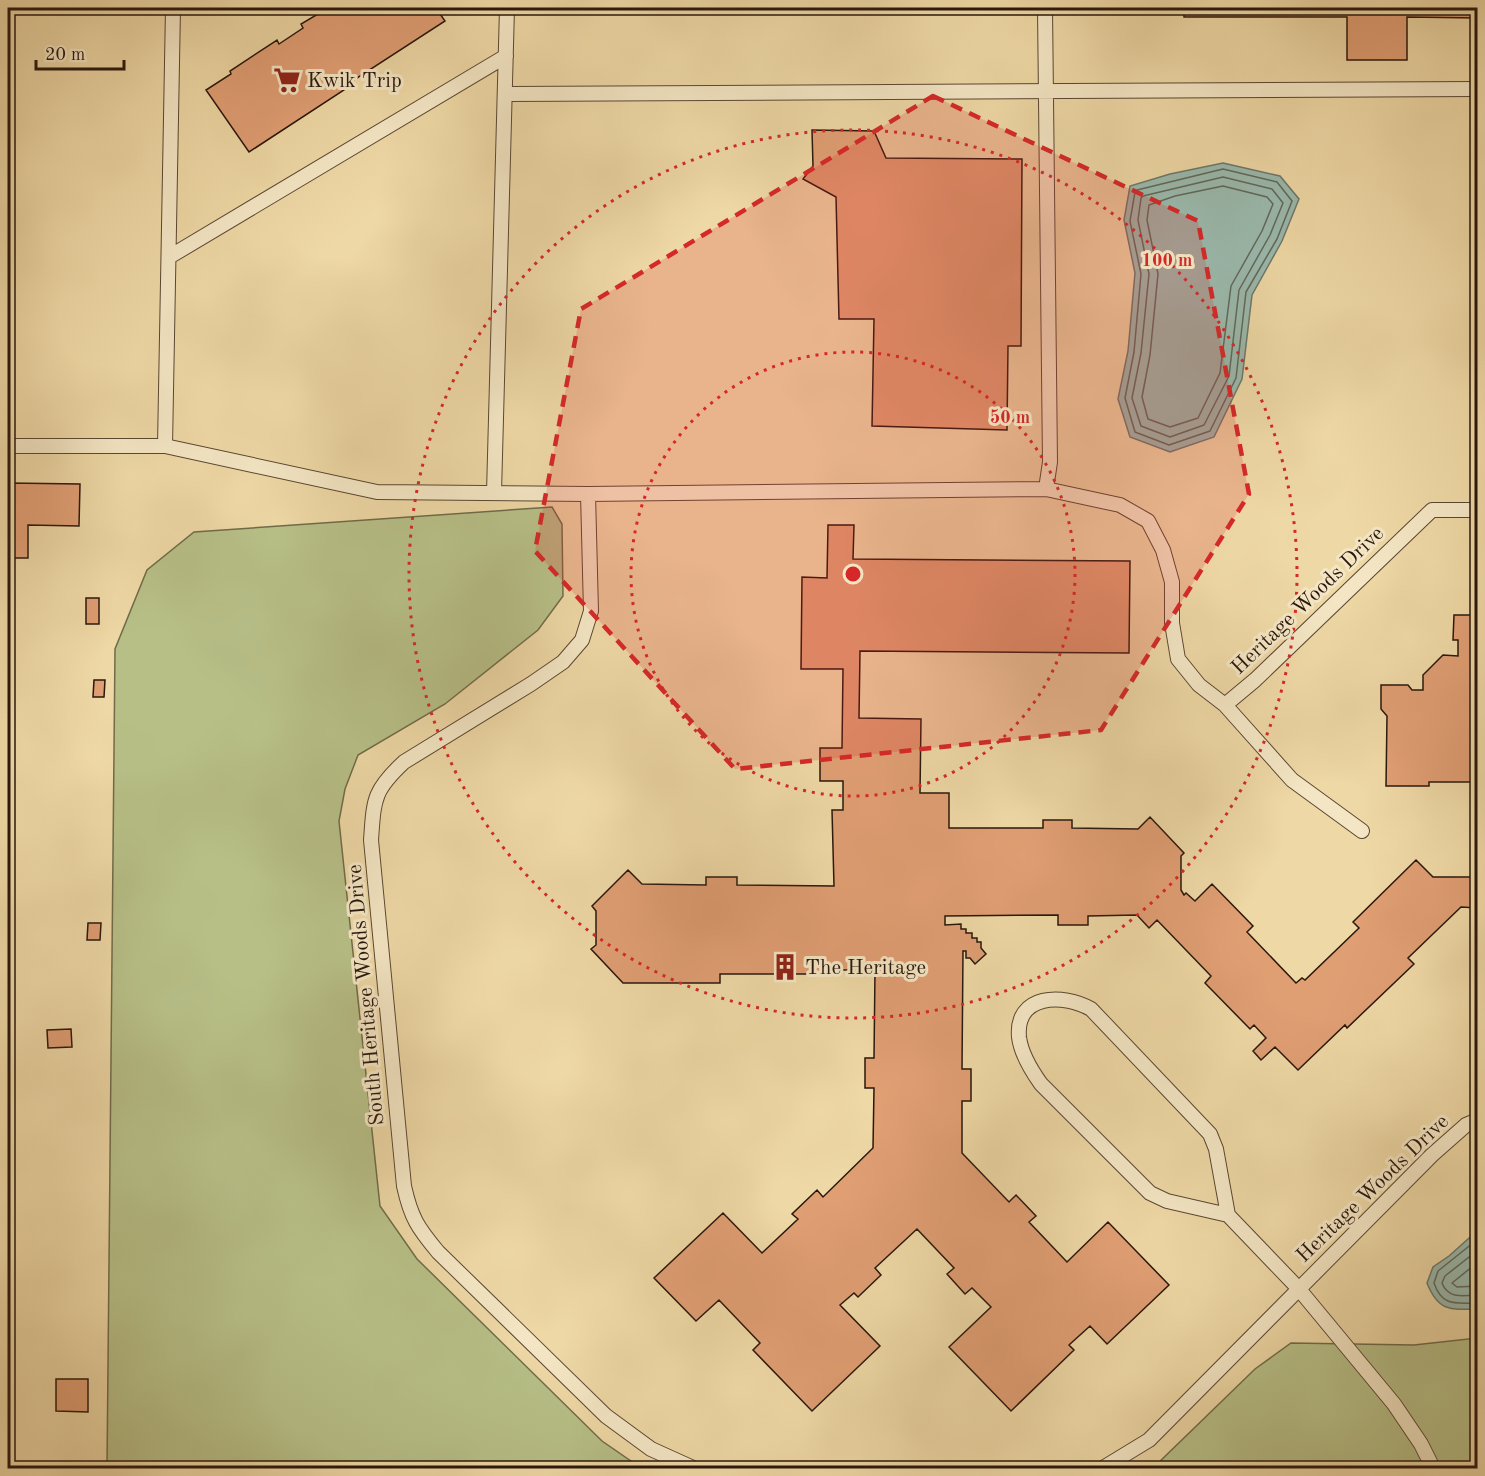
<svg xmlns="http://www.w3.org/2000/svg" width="1485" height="1476" font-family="'Old Standard TT',serif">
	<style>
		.green { fill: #b7bf87; stroke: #706b4a; stroke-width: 1.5 }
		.water { fill: #9ab9ac; stroke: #6d786c; stroke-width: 1.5 }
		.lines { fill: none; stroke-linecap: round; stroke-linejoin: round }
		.shore { stroke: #62685c; stroke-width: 1.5 }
		.building { fill: #e09e73; stroke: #29170d; stroke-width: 1.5 }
		.service-casing { stroke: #5a4733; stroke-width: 16 }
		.service { stroke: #f4e6c4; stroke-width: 14 }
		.marked { fill: #d62828; fill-opacity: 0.2; stroke: #d62828; stroke-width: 4.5; stroke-dasharray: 12 8; stroke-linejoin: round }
		.ring { fill: none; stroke: #d62828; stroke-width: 3; stroke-dasharray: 3 6 }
		.labels { text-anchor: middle; stroke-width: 6; stroke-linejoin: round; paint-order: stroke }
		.poi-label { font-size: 21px; fill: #29170d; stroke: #f4e6c4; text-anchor: start }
		.street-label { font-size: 21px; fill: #29170d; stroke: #f4e6c4 }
		.centre { fill: #d62828; stroke: #f4e6c4; stroke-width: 3 }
		.ring-label { font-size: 18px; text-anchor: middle; font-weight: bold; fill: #d62828; stroke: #f4e6c4; stroke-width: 6; stroke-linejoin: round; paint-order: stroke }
	</style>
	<rect width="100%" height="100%" fill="#eed8a5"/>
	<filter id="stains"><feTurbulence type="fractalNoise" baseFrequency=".00333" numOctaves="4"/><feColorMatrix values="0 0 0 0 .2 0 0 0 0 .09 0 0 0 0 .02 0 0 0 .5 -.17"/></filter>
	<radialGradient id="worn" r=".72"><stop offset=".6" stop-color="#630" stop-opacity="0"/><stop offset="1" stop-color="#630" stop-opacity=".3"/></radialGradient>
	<!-- green -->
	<path class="green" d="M552 507 562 524 563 596 538 630 445 704 358 755 345 789 339 821 380 1206 417 1259 602 1441 641 1468H107L115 649 147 570 194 532Z
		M1477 1338V1468H1153L1255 1369 1291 1343 1414 1345Z"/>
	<!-- water -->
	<path class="water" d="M1223 163 1280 176 1299 199 1282 241 1252 295 1242 379 1214 437 1170 452 1130 437 1118 399 1128 351 1135 273 1124 220 1130 186 1170 174Z
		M1477 1231V1309C1450 1310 1438 1311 1427 1283L1433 1267 1449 1256Z"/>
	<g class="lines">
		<!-- shore -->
		<path class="shore" d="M1223 169 1277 182 1292 201 1277 239 1246 292 1236 378 1210 431 1169 445 1135 432 1125 398 1134 352 1141 274 1130 221 1135 192 1137 190Z
			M1223 177 1272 189 1283 203 1270 235 1239 290 1229 376 1204 425 1170 437 1141 426 1132 398 1141 353 1149 274 1138 220 1141 198 1143 196Z
			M1223 186 1267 197 1273 204 1262 231 1231 286 1220 373 1198 418 1170 427 1148 419 1142 397 1150 355 1158 274 1147 220 1149 205 1175 196Z
			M1478 1239 1438 1271 1434 1283C1442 1307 1456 1303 1478 1303
			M1478 1250 1445 1276 1442 1283C1448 1299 1463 1296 1478 1295
			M1478 1262 1452 1283 1457 1287 1478 1286"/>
	</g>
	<!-- building -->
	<path class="building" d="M328 8H436L445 21 343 87 344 90 249 152 206 90 231 74 230 71 277 40 279 44 303 28 301 24Z
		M1184 8H1478V18L1407 17V60H1347V17H1184Z
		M812 130 874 131 886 158 1022 159 1021 346H1008L1007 430 872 426 874 319H839L836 197 803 179 813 166Z
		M8 483 80 484 79 526 28 525V558H8Z
		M828 525H854L853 559 1130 561 1129 653 860 651 859 718 921 719 920 793H949V828H1043V820H1072V828L1138 829 1150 817 1184 853 1181 856V890L1184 895 1186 893 1195 901 1212 884 1253 926 1247 932 1296 983 1302 978 1305 980 1359 928 1353 922 1416 860 1433 877H1478V908L1461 907 1408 958 1414 964 1347 1028 1345 1025 1298 1070 1275 1047 1261 1060 1253 1051 1266 1038 1254 1025 1250 1029 1205 983 1211 976 1157 920 1149 928 1137 915 1088 916V925H1058V915L945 916V925L961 924V929H966V933H972V938H977V942H981V948L986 954 975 964 970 958H966V951H963L962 1069H971V1101H962V1153L1009 1202 1016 1195 1036 1216 1029 1222 1067 1262 1108 1222 1169 1285 1107 1344 1090 1326 1069 1345 1074 1350 1011 1411 949 1347 991 1307 972 1288 965 1294 947 1274 954 1268 917 1229 875 1268 881 1275 858 1297 854 1293 840 1305 880 1346 812 1411 753 1350 760 1343 719 1300 696 1321 654 1278 723 1213 762 1253 798 1219 792 1214 817 1190 823 1197 873 1148 874 1088H865V1058H874L875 970H840V974H720V983H623L591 949 596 945V911L592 906 628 870 642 884 706 885V877H737V885L834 886 832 810H843V781H820V748H842L843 669H801L802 577 827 578Z
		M86 598H99V624H86Z
		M1454 615H1478V782H1429V786H1386L1387 716 1381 709V685H1408L1412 690H1423V675L1443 655 1458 656V640H1453Z
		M94 680H105L104 697H93Z
		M88 923H101L100 940H87Z
		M71 1029 72 1047 48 1048 47 1030Z
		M56 1379H88V1412L56 1411Z"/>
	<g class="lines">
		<defs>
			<path id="service" d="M1045 8 1050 462 1046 489
				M505 94 1478 89
				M169 257 506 56
				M8 446H165L377 492 588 494 1046 489 1120 505 1148 521 1163 550 1172 582V623L1178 659 1199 685 1225 705 1255 680 1432 510H1478
				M165 446 173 8
				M494 493 507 8
				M588 494 591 611 582 640 563 662 531 684 404 762C373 791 374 799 371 840L404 1186C411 1218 418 1228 438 1252L606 1416 651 1449 693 1468
				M1225 705 1292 780 1362 831
				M1228 1215 1167 1201 1150 1193 1041 1084C1031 1070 1021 1054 1019 1037 1015 994 1063 993 1091 1009L1210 1134 1216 1149 1228 1215 1298 1288 1394 1404 1421 1444 1433 1468
				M1103 1468 1149 1440 1432 1155 1466 1125 1478 1120"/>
		</defs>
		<!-- service casing -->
		<use href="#service" class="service-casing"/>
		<!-- service -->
		<use href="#service" class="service"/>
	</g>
	<!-- marked area -->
	<path class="marked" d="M933 96 1198 221 1249 494 1101 730 735 769 535 551 581 309Z"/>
	<!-- distance rings -->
	<g class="ring">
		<circle cx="853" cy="574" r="222"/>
		<circle cx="853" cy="574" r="444"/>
	</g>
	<!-- icons -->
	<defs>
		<symbol id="supermarket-bare" viewBox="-9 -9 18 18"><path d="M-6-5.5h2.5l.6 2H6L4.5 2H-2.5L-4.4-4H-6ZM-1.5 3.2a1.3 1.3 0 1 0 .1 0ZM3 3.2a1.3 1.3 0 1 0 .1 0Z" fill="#8f2418" stroke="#f4e6c4" stroke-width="2.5" paint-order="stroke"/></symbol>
		<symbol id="building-bare" viewBox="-9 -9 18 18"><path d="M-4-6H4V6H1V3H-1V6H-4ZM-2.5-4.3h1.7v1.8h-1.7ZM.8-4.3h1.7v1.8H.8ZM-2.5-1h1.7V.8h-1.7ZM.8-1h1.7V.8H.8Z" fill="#8f2418" stroke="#f4e6c4" stroke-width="2.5" paint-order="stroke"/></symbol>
	</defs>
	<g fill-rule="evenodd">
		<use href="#supermarket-bare" x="268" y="61" width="38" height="38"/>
		<use href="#building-bare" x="766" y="948" width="38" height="38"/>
	</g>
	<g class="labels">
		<!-- poi labels -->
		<g class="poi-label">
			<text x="307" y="87">Kwik Trip</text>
			<text x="805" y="974">The Heritage</text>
		</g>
		<!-- street labels -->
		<g class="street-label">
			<text transform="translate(1307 600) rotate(-44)" y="7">Heritage Woods Drive</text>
			<text transform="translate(365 995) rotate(-95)" y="7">South Heritage Woods Drive</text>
			<text transform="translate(1372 1188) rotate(-44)" y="7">Heritage Woods Drive</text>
		</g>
	</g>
	<circle cx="853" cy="574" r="9" class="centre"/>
	<g class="ring-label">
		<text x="1167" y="266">100 m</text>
		<text x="1010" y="423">50 m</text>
	</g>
	<!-- margin -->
	<rect width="1485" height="1476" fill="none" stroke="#eed8a5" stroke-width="30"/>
	<rect x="9" y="9" width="1467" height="1458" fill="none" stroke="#29170d" stroke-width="3"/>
	<rect x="15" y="15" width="1455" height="1446" fill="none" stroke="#29170d" stroke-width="1.5"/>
	<!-- scale -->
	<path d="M36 60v9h88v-9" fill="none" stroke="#29170d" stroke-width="3"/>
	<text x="45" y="60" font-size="18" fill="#29170d" stroke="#f4e6c4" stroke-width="4.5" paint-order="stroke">20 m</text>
	<rect width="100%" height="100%" filter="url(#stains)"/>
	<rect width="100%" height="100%" fill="url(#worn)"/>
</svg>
